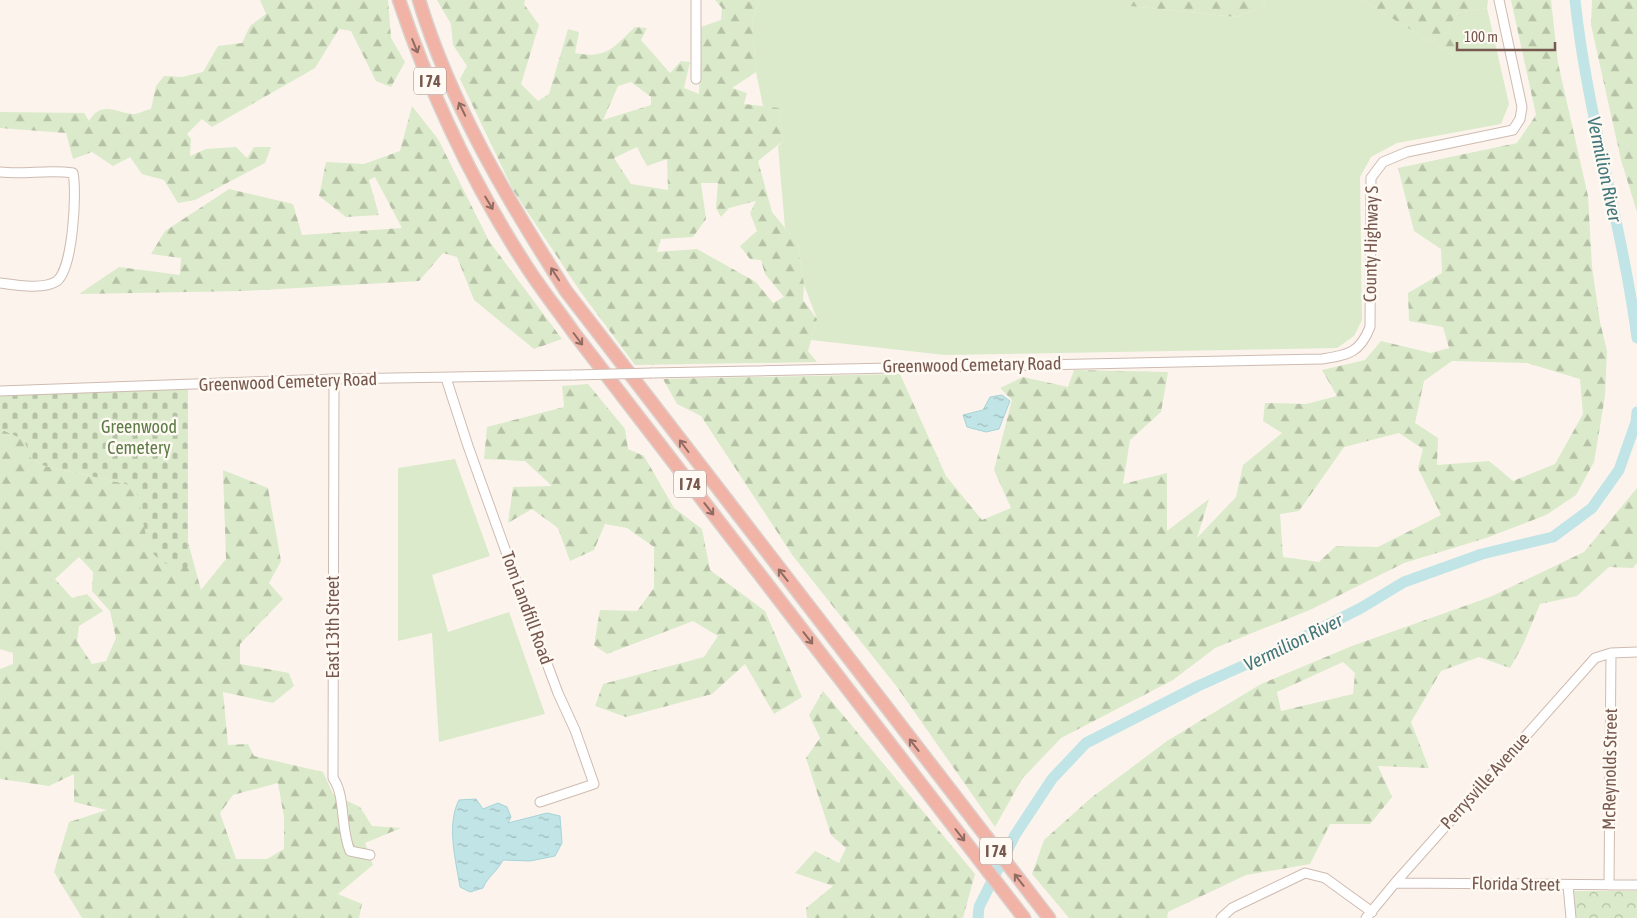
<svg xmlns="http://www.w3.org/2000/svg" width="1637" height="918" font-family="'Asap Condensed',sans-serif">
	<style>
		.green { fill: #daeaca }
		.forest { fill: url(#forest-firs); fill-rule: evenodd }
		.cemetery { fill: url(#cemetery-stones) }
		.park { fill: url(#park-crowns) }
		.water { fill: url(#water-ripples); stroke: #a7d4d7 }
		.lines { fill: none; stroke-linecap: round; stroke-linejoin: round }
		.river { stroke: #c1e4e6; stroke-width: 11 }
		.minor-casing { stroke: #cebbb1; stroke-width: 11 }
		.highway-casing { stroke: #d9d1ce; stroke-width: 15 }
		.minor { stroke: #fff; stroke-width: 9 }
		.highway { stroke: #f2b3a7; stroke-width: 12 }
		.minor-bridge-casing { stroke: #cebbb1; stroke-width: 11; stroke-linecap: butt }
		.minor-bridge { stroke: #fff; stroke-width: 9 }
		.oneway { stroke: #906b61 }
		.labels { text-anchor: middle; stroke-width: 5; stroke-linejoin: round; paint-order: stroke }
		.shield { fill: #fef9f3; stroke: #a08980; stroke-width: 1 }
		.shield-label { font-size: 16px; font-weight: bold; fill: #77594f }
		.street-label { font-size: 18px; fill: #77594f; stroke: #fef9f3 }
		.park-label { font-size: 18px; fill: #5d7c47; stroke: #fef9f3 }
		.water-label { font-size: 19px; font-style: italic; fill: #42777b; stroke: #fef9f3 }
	</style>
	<defs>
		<pattern id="forest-firs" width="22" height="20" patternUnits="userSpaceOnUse" patternTransform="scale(1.25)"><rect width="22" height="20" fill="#daeaca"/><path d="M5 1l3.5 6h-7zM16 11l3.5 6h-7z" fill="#b6c1a6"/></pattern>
		<pattern id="cemetery-stones" width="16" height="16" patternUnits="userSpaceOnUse" patternTransform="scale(1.25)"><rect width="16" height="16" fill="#daeaca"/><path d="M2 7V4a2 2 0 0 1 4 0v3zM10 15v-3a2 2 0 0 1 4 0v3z" fill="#b6c1a6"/></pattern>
		<pattern id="park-crowns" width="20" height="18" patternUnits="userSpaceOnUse" patternTransform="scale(1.25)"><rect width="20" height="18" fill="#daeaca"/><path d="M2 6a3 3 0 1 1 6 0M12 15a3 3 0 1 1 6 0" fill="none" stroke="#b6c1a6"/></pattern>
		<pattern id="water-ripples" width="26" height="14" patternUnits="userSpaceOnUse" patternTransform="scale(1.25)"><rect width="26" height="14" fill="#c1e4e6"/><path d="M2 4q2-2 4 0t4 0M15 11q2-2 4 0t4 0" fill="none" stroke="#a2bcbd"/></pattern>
	</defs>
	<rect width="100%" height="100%" fill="#fcf4ec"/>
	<!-- green -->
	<path class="green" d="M759 0H1122L1130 6 1236 17 1265 6 1263 0H1362L1454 56 1446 34 1457 13 1487 8 1509 104 1501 124 1397 143 1371 157 1360 177 1362 320 1354 336 1337 348 945 355 811 340 817 319 804 285 798 244 785 228 778 146 783 141 779 109 763 106 756 72 752 23Z
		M455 459 490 556 432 575 448 632 509 612 545 714 439 742 432 633 398 641V468Z"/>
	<!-- forest -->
	<path class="forest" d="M260 0H388L391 38 405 62 391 87 376 81 351 31 339 29 315 68 212 127 202 119 187 134 191 139 190 156 206 149 236 147 247 158 254 147H271L265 163 195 200 178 203 164 180 142 174 130 157 113 166 92 152 73 159 66 133 0 128V112L84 113 89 121C102 99 117 114 135 114 140 113 146 110 151 109L156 86 164 76 182 77 203 72 218 46 242 43 250 26 266 14Z
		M437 0H525L524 4 539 25 521 84 538 101 549 94 568 29 579 32 575 53C607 59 613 48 635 27L647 28 641 40 670 73 681 61 690 62 684 88 699 94 701 27 721 20 722 8 715 0H759L752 23 756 72 732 88 747 93 744 104 779 108 783 141 758 161 772 212 798 244 804 285 803 300 817 319 808 351 817 362 635 365 580 291 513 190 460 79 467 66 453 45 451 24ZM631 82 651 97V105L603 120 618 86ZM637 147 647 166 667 159 668 190 631 184 614 158ZM701 183H718L716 208 721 217 729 208 756 201 750 213 757 231 740 246 750 259 761 260 765 274 784 297 773 303 756 282 697 249 657 252 661 239 693 237 706 219Z
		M1122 0H1263L1265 6 1236 17 1130 6Z
		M1362 0H1488L1487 8 1457 13 1446 34 1461 49 1454 56Z
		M1511 0H1551L1558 63 1588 196 1592 267 1600 322 1607 351 1605 396 1594 462 1576 495 1546 515 1486 538 1404 563 1312 609 1215 648 1173 680 1061 738 1022 779 995 827 897 687 793 556 701 416 677 404 663 379 900 374 946 476 982 520 1011 508 994 470 1012 400 1000 388 1023 377 1068 387 1074 370 1168 372 1161 412 1130 440 1123 484 1167 473V531L1209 499 1197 538 1236 497 1243 465 1282 433 1263 421 1265 403 1306 404 1337 396 1322 370 1365 360 1381 341 1431 353 1449 348 1443 327 1409 321 1408 293 1442 273 1441 249 1414 231 1398 168 1517 143 1536 115ZM1452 361 1527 363 1580 379 1583 414 1555 464 1513 481 1489 461 1437 465 1438 438 1415 423 1424 381ZM1399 433 1423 449 1418 468 1441 515 1378 547 1336 546 1319 562 1283 557 1280 514 1299 511 1344 447Z
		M1592 0H1637V212L1621 160 1591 25Z
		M412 106 438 139 489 241 562 339 534 349 474 300 457 257 443 253 419 281 243 291 79 294 119 267 180 275 181 258 151 254 165 231 229 189 293 204 302 235 402 228 375 177 369 180 379 215 346 217 319 196 326 162 364 164 400 151Z
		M588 384 625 429 628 449 644 456 674 508 702 529 710 570 765 611 802 697 774 714 745 664 712 694 626 717 595 706 603 684 704 657 718 636 693 621 607 654 594 645 600 610 637 611 654 588V547L627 528 605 524 594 550 570 561 558 528 532 509 508 523 513 487 552 486 525 461 484 459 487 427 564 407 562 386Z
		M0 431H5L24 440 31 458 41 465 126 484 138 493 145 526 188 542 201 590 226 559 223 470 268 488 281 561 269 583 283 599 240 644V664L289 673 294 686 273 703 223 692 228 745 248 744 254 756 323 772 333 794 360 807 372 826 401 828 365 843 373 865 338 894 362 904 359 918H82L54 872 69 822 107 810 74 802V774L49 786 0 779V669L13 664V653L0 649ZM79 557 93 572 92 591 110 611 116 638 106 661 92 664 77 641 79 626 103 611 87 594 72 598 55 579ZM278 783 284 817V849L267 859H236L220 813 233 795Z
		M1637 488V563L1633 568 1609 567 1577 596 1540 604 1522 647 1510 668 1479 657 1441 671 1411 722 1429 768 1378 766 1392 797 1370 824H1330L1310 864 1246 875 1168 912 1167 918H1069L1032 874 1044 840 1091 798 1167 741 1261 684 1352 646 1490 597 1584 552ZM1343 662 1355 673 1353 694 1281 711 1277 692Z
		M823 691 975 874 963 918H807L806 908 833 886 795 873 815 851 839 863 846 848 831 835 806 758 820 738 809 715Z"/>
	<!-- cemetery -->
	<path class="cemetery" d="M188 388V567C175 569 158 563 151 550 145 539 141 507 137 493L126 484 41 465 31 458 24 440 5 431H0V397L2 395Z"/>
	<!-- park -->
	<path class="park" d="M1574 891H1637V918H1575Z"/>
	<!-- water -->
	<path class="water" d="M1002 395 1010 401 999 429 986 432 967 427 963 415 983 410 990 397Z
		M476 799 483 809 498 803 507 807 511 817 508 823 547 813 560 816 562 843 555 856 530 861 503 860C497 872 488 876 483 888L470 892 460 887C456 861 446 825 459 800Z"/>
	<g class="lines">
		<!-- river -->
		<path class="river" d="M1575 0C1587 114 1622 224 1637 338
			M978 918 979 907 1015 835 1052 779 1086 743 1198 686 1278 650 1361 608 1404 582 1482 554 1553 537 1592 508 1619 470 1636 422 1637 412"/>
		<defs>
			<path id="minor" d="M696 79V0
				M0 172C24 175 49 169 73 173 77 192 73 268 57 281 44 290 15 285 0 283
				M652 373 1322 359C1348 355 1360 353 1370 327L1371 178 1383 162 1407 152 1513 130 1520 119 1522 107 1499 0
				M446 378 468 446 528 613 558 693 575 730 594 784 540 802
				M334 379 333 778C346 796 340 828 350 851L370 855
				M0 391 334 379 575 375
				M1395 883 1637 885
				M1568 885 1571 918
				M1609 885 1611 653
				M1221 918 1232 908 1305 873 1325 878 1372 912
				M1366 918 1395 883 1595 658 1611 653 1637 652"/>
			<path id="highway" d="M399 0C430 93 472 182 525 264 540 288 558 310 574 333L1024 918
				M419 0C451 105 507 199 566 291L1049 918"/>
		</defs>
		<!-- minor casing -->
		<use href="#minor" class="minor-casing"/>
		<!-- highway casing -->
		<use href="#highway" class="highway-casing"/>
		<!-- minor -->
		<use href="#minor" class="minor"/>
		<!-- highway -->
		<use href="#highway" class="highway"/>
		<defs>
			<path id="minor-bridge" d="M575 375 652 373"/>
		</defs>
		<!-- minor-bridge casing -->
		<use href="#minor-bridge" class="minor-bridge-casing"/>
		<!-- minor-bridge -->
		<use href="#minor-bridge" class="minor-bridge"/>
	</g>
	<!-- one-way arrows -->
	<defs><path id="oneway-shaft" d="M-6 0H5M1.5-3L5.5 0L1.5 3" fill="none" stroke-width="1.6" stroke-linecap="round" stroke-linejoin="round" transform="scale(1.25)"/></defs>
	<g class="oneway">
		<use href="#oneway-shaft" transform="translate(415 46) rotate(68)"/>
		<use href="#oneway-shaft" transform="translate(462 109) rotate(-116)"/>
		<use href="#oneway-shaft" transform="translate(489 203) rotate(59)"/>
		<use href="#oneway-shaft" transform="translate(555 274) rotate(-123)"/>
		<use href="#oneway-shaft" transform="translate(578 339) rotate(53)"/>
		<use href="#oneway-shaft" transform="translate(684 446) rotate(-127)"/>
		<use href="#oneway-shaft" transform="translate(709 509) rotate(52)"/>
		<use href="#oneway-shaft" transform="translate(783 575) rotate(-128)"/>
		<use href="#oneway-shaft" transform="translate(808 638) rotate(52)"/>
		<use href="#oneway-shaft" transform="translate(914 745) rotate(-128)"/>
		<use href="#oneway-shaft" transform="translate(960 835) rotate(52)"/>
		<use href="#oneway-shaft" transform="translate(1019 880) rotate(-128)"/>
	</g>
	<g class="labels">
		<!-- shield labels -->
		<g class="shield">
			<rect x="414" y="67.5" width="32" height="27" rx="4"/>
			<rect x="674" y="470.5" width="32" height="27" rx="4"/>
			<rect x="980" y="837.5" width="32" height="27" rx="4"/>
		</g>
		<g class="shield-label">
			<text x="430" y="87">I 74</text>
			<text x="690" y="490">I 74</text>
			<text x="996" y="857">I 74</text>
		</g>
		<!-- street labels -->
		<g class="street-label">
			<text transform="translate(1371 244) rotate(-89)" y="6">County Highway S</text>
			<text transform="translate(972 365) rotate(-1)" y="6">Greenwood Cemetary Road</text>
			<text transform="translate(288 382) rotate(-2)" y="6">Greenwood Cemetery Road</text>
			<text transform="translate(527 608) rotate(70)" y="6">Tom Landfill Road</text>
			<text transform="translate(333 627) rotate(-90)" y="6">East 13th Street</text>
			<text transform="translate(1610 769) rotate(-89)" y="6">McReynolds Street</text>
			<text transform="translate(1485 781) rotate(-48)" y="6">Perrysville Avenue</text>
			<text transform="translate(1516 884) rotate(1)" y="6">Florida Street</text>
		</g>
		<!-- park labels -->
		<g class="park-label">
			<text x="139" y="433">Greenwood<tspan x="139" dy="21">Cemetery</tspan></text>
		</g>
		<!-- water labels -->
		<g class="water-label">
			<text transform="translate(1605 169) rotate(78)" y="7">Vermilion River</text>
			<text transform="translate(1293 642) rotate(-26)" y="7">Vermilion River</text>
		</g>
	</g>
	<!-- scale -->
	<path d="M1457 42v8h98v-8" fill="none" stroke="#77594f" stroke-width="2.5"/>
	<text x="1464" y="42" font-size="15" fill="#77594f" stroke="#fef9f3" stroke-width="4" paint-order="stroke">100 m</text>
</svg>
